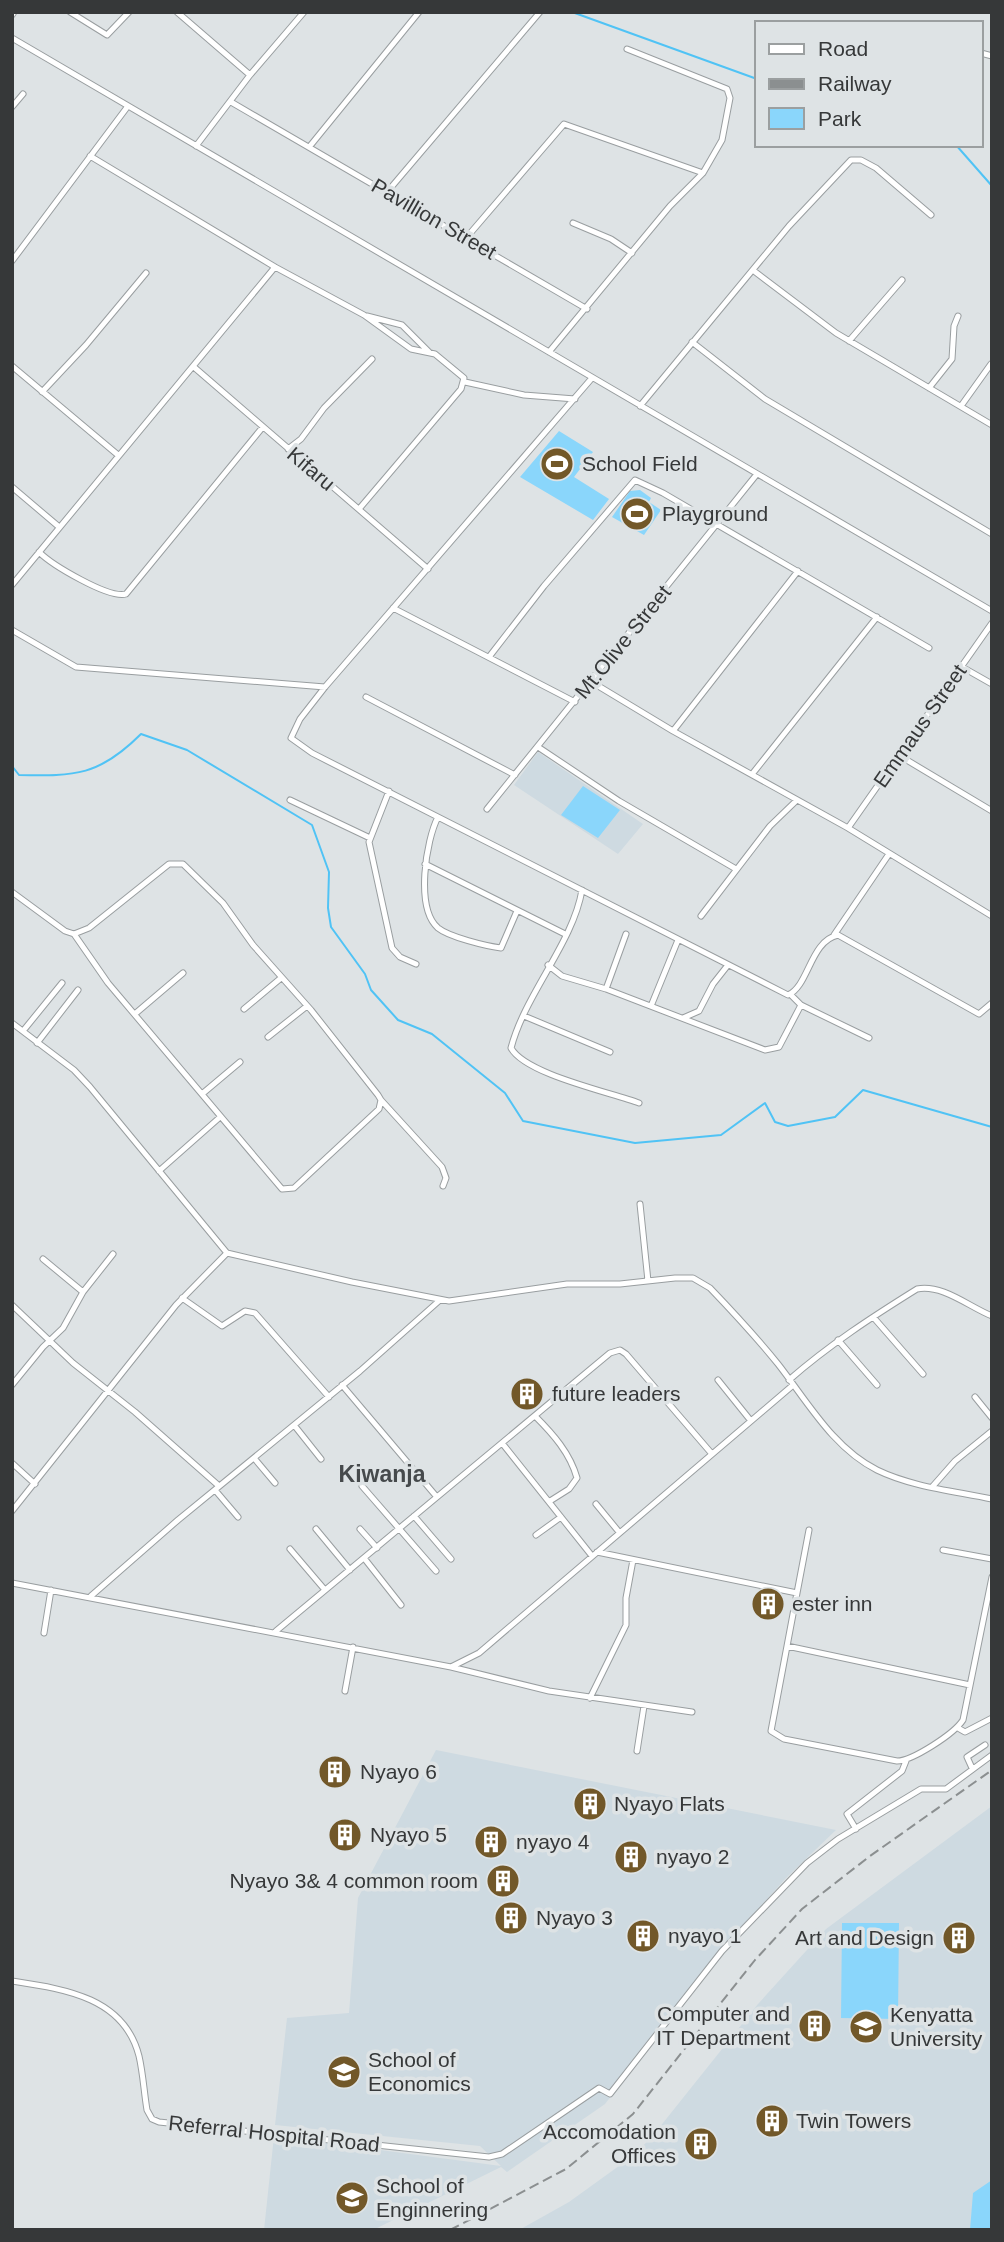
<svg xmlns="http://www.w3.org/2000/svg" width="1004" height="2242" font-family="Arial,sans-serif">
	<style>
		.built { fill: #cedae1 }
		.green { fill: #8ad6fb }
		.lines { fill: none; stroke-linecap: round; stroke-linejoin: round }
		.stream { stroke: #50c3f5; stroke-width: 2 }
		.street-casing { stroke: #999ea0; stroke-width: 7 }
		.street { stroke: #fff; stroke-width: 5 }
		.rail { stroke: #8b8f90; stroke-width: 2; stroke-dasharray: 10 5; stroke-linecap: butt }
		.labels { text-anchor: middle; stroke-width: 7; stroke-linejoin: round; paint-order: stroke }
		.street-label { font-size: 21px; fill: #363839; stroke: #dee3e5 }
		.poi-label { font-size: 21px; fill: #363839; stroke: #dee3e5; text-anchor: start }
		.neighbourhood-label { font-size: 23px; font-weight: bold; fill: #464a4c; stroke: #dee3e5 }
	</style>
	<rect width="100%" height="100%" fill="#dee3e5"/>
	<!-- built -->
	<path class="built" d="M538 752 643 824 618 854 514 785Z
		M436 1750 836 1830 786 1878 733 1937 605 2104 507 2172 501 2167 373 2230H264L274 2136 501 2166 480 2146 275 2125 287 2018 349 2013 358 1898Z
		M992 1806V2230H519L569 2202 630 2158 651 2138 758 2004 826 1929Z"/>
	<!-- green -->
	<path class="green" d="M559 431 593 452 574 477 609 499 593 520 520 477Z
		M640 490 651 498 649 502 661 510 644 535 612 517 630 491Z
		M583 786 620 810 598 838 561 815Z
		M842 1923H899L898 2019 841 2018Z
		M992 2180V2230H970L973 2193Z"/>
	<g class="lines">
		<!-- stream -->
		<path class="stream" d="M572 12 757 79
			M956 145 992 186
			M12 766 19 775C76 776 99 776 141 734L187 750 312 825 329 872 328 908 331 927 365 974 371 990 398 1020 432 1034 505 1093 523 1121 635 1143 721 1135 765 1103 775 1122 788 1126 835 1117 863 1090 992 1127"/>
		<defs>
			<path id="street" d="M70 12 107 35 129 12
				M177 12 250 75
				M12 15 14 12
				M12 38 992 611
				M981 53 992 56
				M231 102 587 309
				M12 107 23 94
				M196 146 250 75 304 12
				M310 146 419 12
				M90 156 275 267 364 315 411 349 435 354 464 378 461 389 359 509
				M388 191 540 12
				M573 223 611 239 632 253
				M467 237 564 124 703 173
				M12 261 128 106
				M754 271 836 333 992 425
				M367 316 402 325 429 352
				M849 341 902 280
				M692 342 765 399 992 534
				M549 352 670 206 703 173 722 140 730 98 727 89 627 49
				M12 366 118 455
				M195 368 428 569
				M592 378 325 687 300 719 291 738 312 753 788 995C809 986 810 941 838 935L979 1014 992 1003
				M465 382 524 395 575 399
				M929 388 952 359 954 326 958 316
				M42 392 86 345 146 273
				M640 406 789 226 851 160H861L876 168 931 215
				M961 406 991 364
				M288 449 301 439 324 408 372 359
				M12 487 58 526
				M39 552C52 565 109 599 126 594L262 428
				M12 585 275 267
				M393 608 575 702
				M12 630 76 667 325 687
				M489 657 544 586 635 480 663 493 929 648
				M962 667 992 684
				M590 681 673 731 848 828 992 916
				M366 697 515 775
				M673 731 798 571
				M538 747 619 801 736 869
				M900 756 992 811
				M753 773 877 617
				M389 791 369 842 392 948 400 957 416 964
				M290 800 370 838
				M487 809 757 474
				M438 817C426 840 415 908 438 928 449 937 486 946 501 948L517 911
				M848 828 992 623
				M425 864 565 934
				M582 890C573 943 525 994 511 1048 525 1074 609 1092 639 1103
				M12 892 65 931 74 934 108 983 282 1189 294 1188 379 1109 381 1100 378 1095 311 1010 253 945 223 903 183 864H169L89 928 74 934
				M701 916 770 826 797 800
				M834 935 889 854
				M548 965 562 976 606 989 765 1050 779 1047 801 1005 791 995
				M606 989 626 934
				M801 1005 869 1038
				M651 1006 678 940
				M244 1009 281 978
				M136 1013 183 973
				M524 1016 610 1052
				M683 1018 699 1011 713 984 728 965
				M12 1023 74 1070 90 1087 227 1253 352 1282 449 1301 567 1284H620L675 1278H693L710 1288C733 1312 757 1338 778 1364 807 1401 833 1448 877 1470 912 1487 954 1491 992 1499
				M23 1031 62 983
				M268 1037 307 1006
				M37 1043 78 990
				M202 1094 240 1062
				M381 1100 442 1167 446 1178 443 1186
				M159 1171 219 1118
				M640 1204 648 1281
				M43 1259 83 1292
				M182 1298 222 1326 245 1311 255 1313 329 1397
				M12 1305 73 1363 135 1412 219 1486
				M874 1318 923 1374
				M838 1340 877 1385
				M718 1380 751 1421
				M789 1380C829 1345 872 1317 917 1289 943 1284 969 1307 992 1316
				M12 1385 43 1347 63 1328 83 1292 113 1254
				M342 1385 436 1496
				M975 1397 992 1418
				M535 1416C553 1434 570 1453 577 1478L569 1489 550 1501
				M294 1425 321 1459
				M502 1443 592 1556
				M254 1458 275 1483
				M12 1463 35 1484
				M362 1486 436 1571
				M933 1486 955 1461 992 1431
				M215 1490 238 1517
				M596 1504 619 1532
				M12 1511 176 1305 227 1253
				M414 1516 451 1559
				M316 1529 350 1570
				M360 1529 377 1548
				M536 1535 561 1517
				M290 1549 325 1590
				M943 1550 992 1559
				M597 1552 797 1593 771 1731 784 1739 897 1761C912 1761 954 1734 963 1720L992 1577
				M364 1558 401 1605
				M12 1583 451 1667 479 1653 792 1386
				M797 1593 809 1530
				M91 1596 178 1520 360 1371 440 1300
				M276 1631 610 1353 620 1350 626 1354 712 1454
				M44 1633 51 1590
				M787 1646 970 1685
				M451 1667 549 1691 692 1712
				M345 1691 353 1647
				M590 1698 626 1625V1598L633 1560
				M958 1728 965 1732 992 1718
				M637 1751 644 1706
				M972 1768 967 1757 985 1745
				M856 1829 847 1814 902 1771 906 1761
				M12 1981C64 1989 124 1997 139 2056 143 2073 144 2092 147 2110L152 2119 159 2122 489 2157 502 2154 599 2088 610 2094 722 1951 807 1863 838 1839 921 1789H946L992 1755"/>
		</defs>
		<!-- street casing -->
		<use href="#street" class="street-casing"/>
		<!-- street -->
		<use href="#street" class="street"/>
		<!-- rail -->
		<path class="rail" d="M450 2230 566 2169 633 2114 755 1960 802 1909 870 1856 992 1770"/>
	</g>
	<!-- icons -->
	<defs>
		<symbol id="stadium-disc" viewBox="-11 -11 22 22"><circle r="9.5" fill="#725829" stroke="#dee3e5"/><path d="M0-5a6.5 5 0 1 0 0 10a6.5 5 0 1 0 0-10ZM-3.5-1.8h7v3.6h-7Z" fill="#fff"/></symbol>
		<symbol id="building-disc" viewBox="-11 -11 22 22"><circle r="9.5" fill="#725829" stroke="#dee3e5"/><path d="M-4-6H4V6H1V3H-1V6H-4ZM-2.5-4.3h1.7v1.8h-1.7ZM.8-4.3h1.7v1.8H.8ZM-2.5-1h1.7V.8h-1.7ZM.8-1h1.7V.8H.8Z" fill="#fff"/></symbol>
		<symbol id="university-disc" viewBox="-11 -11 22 22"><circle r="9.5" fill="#725829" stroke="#dee3e5"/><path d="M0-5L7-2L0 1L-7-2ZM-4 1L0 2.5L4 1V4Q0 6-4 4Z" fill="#fff"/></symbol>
		<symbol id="school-disc" viewBox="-11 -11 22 22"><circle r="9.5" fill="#725829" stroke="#dee3e5"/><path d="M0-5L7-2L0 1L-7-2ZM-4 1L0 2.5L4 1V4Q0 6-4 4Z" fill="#fff"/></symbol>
	</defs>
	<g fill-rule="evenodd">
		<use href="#stadium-disc" x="538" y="445" width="38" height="38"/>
		<use href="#stadium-disc" x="618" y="495" width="38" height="38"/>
		<use href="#building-disc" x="508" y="1375" width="38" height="38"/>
		<use href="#building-disc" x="749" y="1585" width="38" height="38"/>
		<use href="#building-disc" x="316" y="1753" width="38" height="38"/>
		<use href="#building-disc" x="571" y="1785" width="38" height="38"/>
		<use href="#building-disc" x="326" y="1816" width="38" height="38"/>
		<use href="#building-disc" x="472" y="1823" width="38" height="38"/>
		<use href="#building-disc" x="612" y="1838" width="38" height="38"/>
		<use href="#building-disc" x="484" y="1862" width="38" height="38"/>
		<use href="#building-disc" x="492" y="1899" width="38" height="38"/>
		<use href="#building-disc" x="624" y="1917" width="38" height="38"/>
		<use href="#building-disc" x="940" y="1919" width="38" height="38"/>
		<use href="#building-disc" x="796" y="2007" width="38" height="38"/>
		<use href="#university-disc" x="847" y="2008" width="38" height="38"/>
		<use href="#school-disc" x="325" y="2053" width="38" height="38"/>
		<use href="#building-disc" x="753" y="2102" width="38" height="38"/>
		<use href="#building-disc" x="682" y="2125" width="38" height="38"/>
		<use href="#school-disc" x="333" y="2179" width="38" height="38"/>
	</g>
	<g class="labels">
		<!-- street labels -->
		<g class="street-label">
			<text transform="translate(434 219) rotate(30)" y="7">Pavillion Street</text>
			<text transform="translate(311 469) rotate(40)" y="7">Kifaru</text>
			<text transform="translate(623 642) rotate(-51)" y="7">Mt.Olive Street</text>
			<text transform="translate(920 726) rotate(-55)" y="7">Emmaus Street</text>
			<text transform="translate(274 2134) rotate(6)" y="7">Referral Hospital Road</text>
		</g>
		<!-- poi labels -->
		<g class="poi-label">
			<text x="582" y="471">School Field</text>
			<text x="662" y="521">Playground</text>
			<text x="552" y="1401">future leaders</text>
			<text x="792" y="1611">ester inn</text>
			<text x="360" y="1779">Nyayo 6</text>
			<text x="614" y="1811">Nyayo Flats</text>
			<text x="370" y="1842">Nyayo 5</text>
			<text x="516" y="1849">nyayo 4</text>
			<text x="656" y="1864">nyayo 2</text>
			<text x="478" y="1888" text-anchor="end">Nyayo 3&amp; 4 common room</text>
			<text x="536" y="1925">Nyayo 3</text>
			<text x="668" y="1943">nyayo 1</text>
			<text x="934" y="1945" text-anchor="end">Art and Design</text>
			<text x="790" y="2021" text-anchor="end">Computer and<tspan x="790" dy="24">IT Department</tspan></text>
			<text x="890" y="2022">Kenyatta<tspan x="890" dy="24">University</tspan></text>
			<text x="368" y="2067">School of<tspan x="368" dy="24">Economics</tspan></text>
			<text x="796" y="2128">Twin Towers</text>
			<text x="676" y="2139" text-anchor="end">Accomodation<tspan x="676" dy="24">Offices</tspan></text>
			<text x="376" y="2193">School of<tspan x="376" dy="24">Enginnering</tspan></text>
		</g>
		<!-- neighbourhood labels -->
		<g class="neighbourhood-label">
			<text x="382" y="1482">Kiwanja</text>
		</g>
	</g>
	<!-- border -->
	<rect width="1004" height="2242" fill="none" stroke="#363839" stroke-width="28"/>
	<!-- legend -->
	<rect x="755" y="21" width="228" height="126" fill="#dee3e5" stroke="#9b9fa0" stroke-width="2"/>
	<rect x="769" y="44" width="35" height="10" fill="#ffffff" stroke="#9b9fa0" stroke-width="2"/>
	<text x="818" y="56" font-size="21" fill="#363839">Road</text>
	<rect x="769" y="79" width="35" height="10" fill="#8b8f90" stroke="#9b9fa0" stroke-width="2"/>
	<text x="818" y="91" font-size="21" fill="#363839">Railway</text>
	<rect x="769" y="108" width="35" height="21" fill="#8ad6fb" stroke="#9b9fa0" stroke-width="2"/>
	<text x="818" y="126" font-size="21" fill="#363839">Park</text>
</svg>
